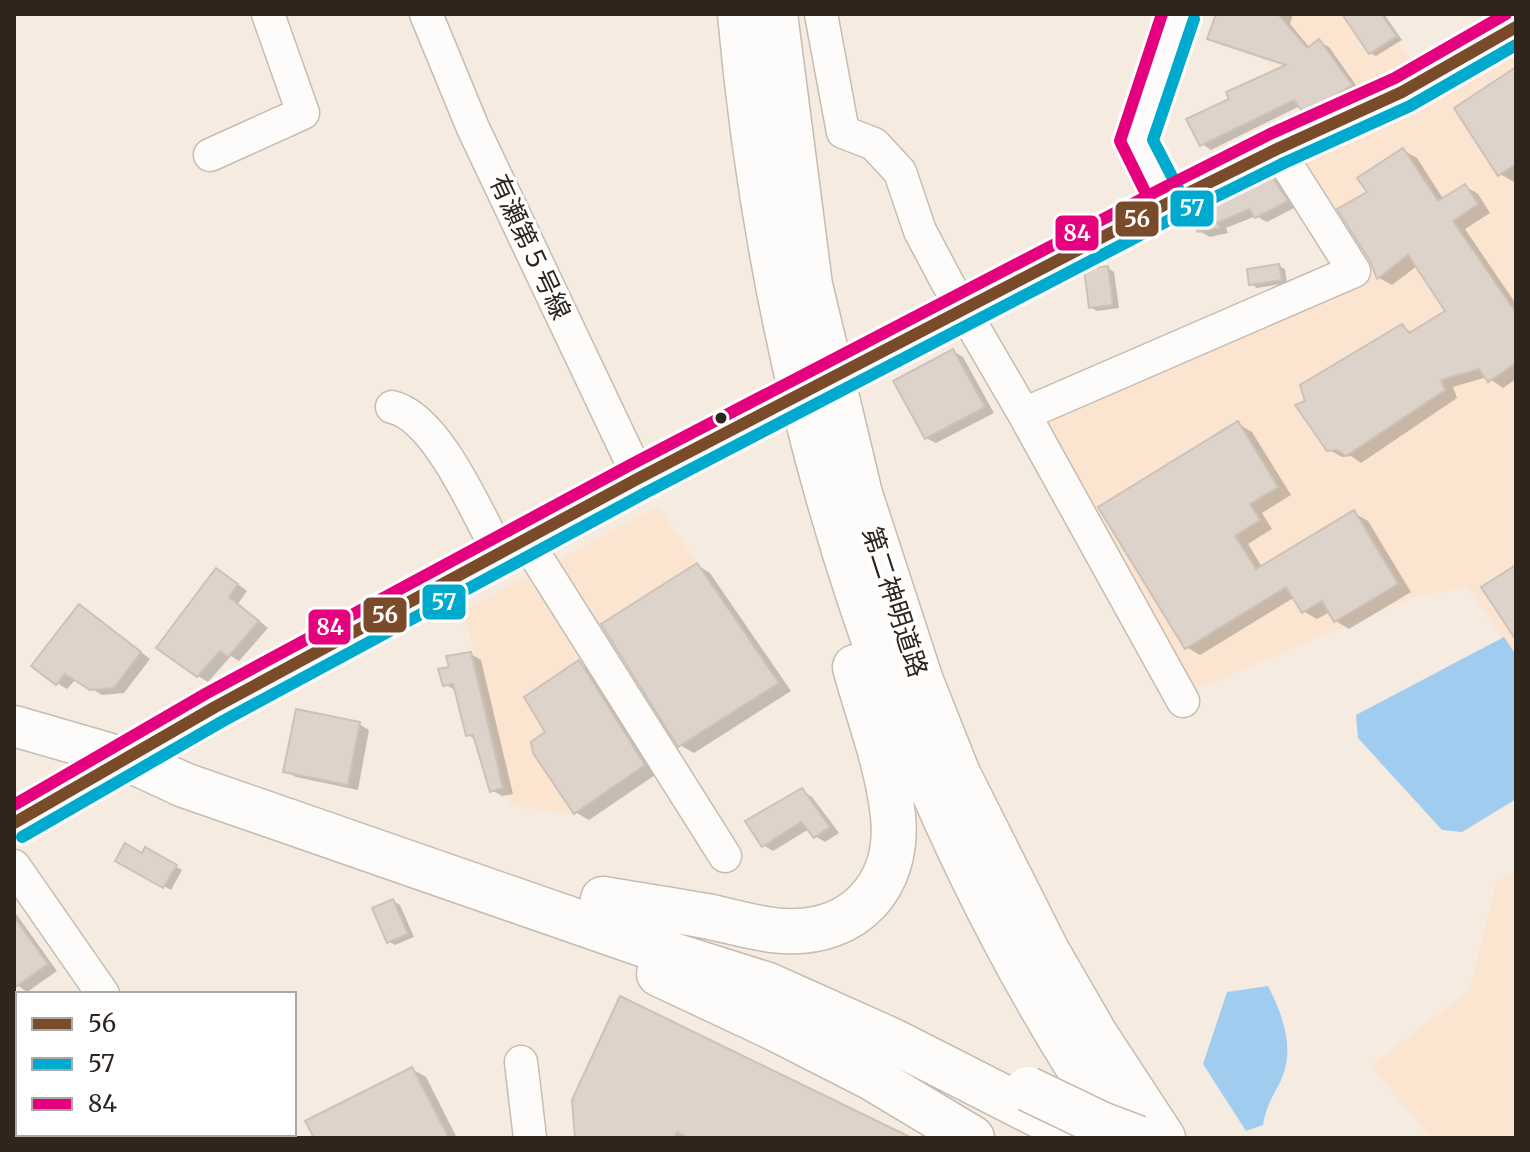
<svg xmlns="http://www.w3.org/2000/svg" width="1530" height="1152" font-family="Merriweather,'Noto Sans JP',serif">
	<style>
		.built { fill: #fbe4d0 }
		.water { fill: #a0ccf0 }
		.shadow { fill: #0003 }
		.building { fill: #ddd3ca; stroke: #ccc2ba; stroke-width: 2 }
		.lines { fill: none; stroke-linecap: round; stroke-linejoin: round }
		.minor-casing { stroke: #c5bcb2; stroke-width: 35 }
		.major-casing { stroke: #c5bcb2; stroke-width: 43 }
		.highway-casing { stroke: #c5bcb2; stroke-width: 47 }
		.minor { stroke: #fefcfa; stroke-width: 32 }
		.major { stroke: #fefcfa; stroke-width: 40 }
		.highway { stroke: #fefcfa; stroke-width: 44 }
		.minor-bridge-casing { stroke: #c5bcb2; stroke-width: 35; stroke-linecap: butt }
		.highway-bridge-casing { stroke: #c5bcb2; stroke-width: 47; stroke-linecap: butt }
		.minor-bridge { stroke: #fefcfa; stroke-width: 32 }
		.highway-bridge { stroke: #fefcfa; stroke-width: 44 }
		.bus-1-casing { stroke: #fff; stroke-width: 18 }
		.bus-2-casing { stroke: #fff; stroke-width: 18 }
		.bus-3-casing { stroke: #fff; stroke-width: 18 }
		.bus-1 { stroke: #7a4b2a; stroke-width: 12 }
		.bus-2 { stroke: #00a9ce; stroke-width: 12 }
		.bus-3 { stroke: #e5007d; stroke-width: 12 }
		.bus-dot { fill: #2f251d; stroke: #fff; stroke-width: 3 }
		.labels { text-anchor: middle; stroke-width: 7; stroke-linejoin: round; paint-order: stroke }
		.street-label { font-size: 26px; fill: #2f251d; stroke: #fff }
		.line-badge { stroke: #fff; stroke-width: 3 }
		.badge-label { font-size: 22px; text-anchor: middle; font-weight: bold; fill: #fff }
	</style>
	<rect width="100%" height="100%" fill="#f6ebe0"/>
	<!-- built -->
	<path class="built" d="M1216 14H1379L1415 65 1305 119 1268 62 1207 40Z
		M1516 39V659L1468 588 1416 596 1195 690 1047 428V414L1367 279 1295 164 1439 92Z
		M658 506 779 683 670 752 549 565Z
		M536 572 655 759 574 815 511 806 469 634 458 613Z
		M1516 871V1138H1431L1371 1066 1469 990 1496 882Z"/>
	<!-- water -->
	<path class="water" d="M1504 637 1516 655V799L1462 832 1442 830 1358 738 1356 715Z
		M1268 986C1282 1014 1295 1046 1282 1078 1273 1097 1267 1103 1263 1125L1246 1131 1203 1064 1227 992Z"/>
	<!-- shadow -->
	<path class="shadow" d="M1218 14H1293L1290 24 1310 48 1319 42 1329 47 1360 91 1316 119 1306 114 1300 106 1211 150 1202 144 1232 100 1288 66 1209 38Z
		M1348 14H1384L1402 40 1376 56 1370 53Z
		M1516 70V180L1514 182 1500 174Z
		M1403 150 1417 158 1444 200 1465 186 1478 194 1490 213 1465 229 1516 304V379L1503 388 1487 377 1453 387 1457 398 1361 463 1351 456 1342 457 1328 449 1308 402 1402 327 1413 333 1447 312 1417 266 1392 285 1379 278 1370 193Z
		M1271 177 1281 183 1296 207 1267 222 1256 216 1226 228 1228 233 1210 237 1199 231Z
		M1279 266 1285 269 1287 283 1257 288 1251 284Z
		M1108 268 1114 272 1119 308 1097 311 1090 307Z
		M953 351 963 357 994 413 936 443 926 438Z
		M1238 424 1252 432 1291 495 1262 513 1272 529 1248 544 1262 567 1354 513 1368 521 1411 592 1349 629 1336 621 1330 612 1317 619 1303 611 1295 597 1200 655 1186 647Z
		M697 565 710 573 791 691 694 753 680 745Z
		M227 576 247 591 238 604 268 628 239 661 231 656 208 682 198 676Z
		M90 612 150 659 124 693 102 695 76 679 67 689 57 683Z
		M471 654 481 660 513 794 502 796 492 790 477 740 468 735 455 690 444 684Z
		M579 663 593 671 658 773 589 820 575 812 548 732Z
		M359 724 369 730 358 790 296 777 285 771Z
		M802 791 812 797 839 833 825 842 815 836 809 829 773 851 763 845Z
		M146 850 182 870 171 890 117 860 143 856Z
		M393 901 400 905 414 937 395 945 388 941Z
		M14 911 57 971 27 992 14 983Z
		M412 1069 426 1077 457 1138H316Z
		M574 1100 907 1138H577Z
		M144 1134H173L176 1138H137Z"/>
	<!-- building -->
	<path class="building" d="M1216 14H1278L1307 48 1319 39 1352 85 1305 115 1294 100 1200 146 1186 119 1229 99 1226 92 1286 65 1207 39Z
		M1342 14H1381L1397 36 1369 54Z
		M1516 67V164L1498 176 1454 108Z
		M1403 148 1438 201 1465 184 1478 204 1453 221 1516 313V363L1488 382 1479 369 1441 380 1445 390 1346 456 1337 450 1327 451 1295 405 1305 401 1300 385 1402 324 1409 333 1445 311 1408 255 1377 279 1370 261 1337 209 1367 192 1357 178Z
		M1271 175 1288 201 1255 218 1249 209 1217 223 1220 228 1198 232 1190 216Z
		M1279 264 1282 280 1249 285 1247 269Z
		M1108 266 1113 305 1089 308 1084 269Z
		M953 349 985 407 925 439 893 381Z
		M1238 421 1278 487 1250 504 1260 520 1235 536 1256 569 1354 510 1398 584 1334 622 1322 601 1302 613 1286 587 1185 649 1098 507Z
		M697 563 779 683 678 747 601 624Z
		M1516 565V640L1481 587Z
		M216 568 238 584 229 597 259 621 228 657 220 651 197 677 156 648Z
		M79 604 141 652 114 688 90 690 65 674 56 685 31 666Z
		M471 652 503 788 490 792 473 735 466 736 453 684 443 686 438 669 449 667 446 656Z
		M579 660 645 765 574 814 533 753 531 742 545 732 524 697Z
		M296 709 360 722 348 785 283 772Z
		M802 788 830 827 814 838 801 822 762 847 745 821Z
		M125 843 142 853 145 847 177 865 163 888 115 861Z
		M393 899 408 934 387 943 372 908Z
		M14 917 48 964 14 988Z
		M620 996 912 1138H688L677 1132 674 1138H575L572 1100Z
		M412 1067 449 1138H314L305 1121Z"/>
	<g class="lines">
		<defs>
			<path id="minor" d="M426 14 473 128 639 478
				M821 14 843 132 874 144 900 172 920 231 947 282 1024 414 1183 701
				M210 155 303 113 268 14
				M1168 203 1136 141 1179 14
				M915 333 1277 149 1402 92 1516 27
				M392 407C437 417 477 513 499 553
				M1024 414 1354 271 1277 149
				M525 539 725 856
				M14 823 215 707 736 428
				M14 866 103 994
				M521 1062 530 1138
				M189 1134 192 1138"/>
			<path id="major" d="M14 726 128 759"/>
			<path id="highway" d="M740 14C776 414 897 805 1124 1138
				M775 14 810 285 860 494 921 681 958 774 1047 951 1095 1034 1163 1138
				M128 759 184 785 679 957 768 985 893 1041 1062 1127
				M603 899C637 905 672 910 706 916 732 921 758 930 784 931 855 935 900 885 893 816 888 766 868 715 855 667
				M659 974 772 1027 872 1078 972 1138"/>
		</defs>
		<!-- minor casing -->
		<use href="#minor" class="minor-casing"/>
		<!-- major casing -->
		<use href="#major" class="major-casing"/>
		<!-- highway casing -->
		<use href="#highway" class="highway-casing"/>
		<!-- minor -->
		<use href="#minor" class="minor"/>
		<!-- major -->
		<use href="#major" class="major"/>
		<!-- highway -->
		<use href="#highway" class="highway"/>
		<defs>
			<path id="minor-bridge" d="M736 428 915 333"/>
			<path id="highway-bridge" d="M1028 1089 1101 1124 1138 1138"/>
		</defs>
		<!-- minor-bridge casing -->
		<use href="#minor-bridge" class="minor-bridge-casing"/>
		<!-- highway-bridge casing -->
		<use href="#highway-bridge" class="highway-bridge-casing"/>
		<!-- minor-bridge -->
		<use href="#minor-bridge" class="minor-bridge"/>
		<!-- highway-bridge -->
		<use href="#highway-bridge" class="highway-bridge"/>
		<defs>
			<path id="bus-1" d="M14 823 215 707 639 478 1168 203 1277 149 1402 92 1516 27"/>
			<path id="bus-2" d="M1182 196 1153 140 1194 19
				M22 837 223 721 647 492 1175 217 1284 163 1410 106 1516 45"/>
			<path id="bus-3" d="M1154 210 1120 141 1162 14
				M14 805 207 693 632 464 1161 189 1270 134 1395 78 1506 14"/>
		</defs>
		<!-- bus-1 casing -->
		<use href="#bus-1" class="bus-1-casing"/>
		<!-- bus-2 casing -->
		<use href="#bus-2" class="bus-2-casing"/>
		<!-- bus-3 casing -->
		<use href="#bus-3" class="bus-3-casing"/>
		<!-- bus-1 -->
		<use href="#bus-1" class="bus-1"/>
		<!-- bus-2 -->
		<use href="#bus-2" class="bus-2"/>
		<!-- bus-3 -->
		<use href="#bus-3" class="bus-3"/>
	</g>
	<!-- markers -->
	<circle class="bus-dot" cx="721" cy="418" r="7"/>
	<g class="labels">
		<!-- street labels -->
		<g class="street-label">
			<text transform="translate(530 247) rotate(65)" y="9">有瀬第５号線</text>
			<text transform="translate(895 602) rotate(72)" y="9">第二神明道路</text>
		</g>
	</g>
	<g class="line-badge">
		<rect x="1169" y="189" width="46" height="39" rx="8" fill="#00a9ce"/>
		<rect x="1114" y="200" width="46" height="38" rx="8" fill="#7a4b2a"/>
		<rect x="1054" y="214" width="46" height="38" rx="8" fill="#e5007d"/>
		<rect x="421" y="583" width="46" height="38" rx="8" fill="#00a9ce"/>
		<rect x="362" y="596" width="46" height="38" rx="8" fill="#7a4b2a"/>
		<rect x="307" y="608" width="45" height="38" rx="8" fill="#e5007d"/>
	</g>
	<g class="badge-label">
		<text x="1192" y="216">57</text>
		<text x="1137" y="227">56</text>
		<text x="1077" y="241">84</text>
		<text x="444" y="610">57</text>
		<text x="385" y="623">56</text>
		<text x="330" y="635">84</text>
	</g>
	<!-- border -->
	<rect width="1530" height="1152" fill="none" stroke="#2f251d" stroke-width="32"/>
	<!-- legend -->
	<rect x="16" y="992" width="280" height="144" fill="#ffffff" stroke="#aca8a5" stroke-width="2"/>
	<rect x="32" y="1018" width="40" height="12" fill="#7a4b2a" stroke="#aca8a5" stroke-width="2"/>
	<text x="88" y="1032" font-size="24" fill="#2f251d">56</text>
	<rect x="32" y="1058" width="40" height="12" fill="#00a9ce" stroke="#aca8a5" stroke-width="2"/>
	<text x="88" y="1072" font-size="24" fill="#2f251d">57</text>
	<rect x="32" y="1098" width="40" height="12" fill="#e5007d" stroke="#aca8a5" stroke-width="2"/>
	<text x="88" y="1112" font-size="24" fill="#2f251d">84</text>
</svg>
